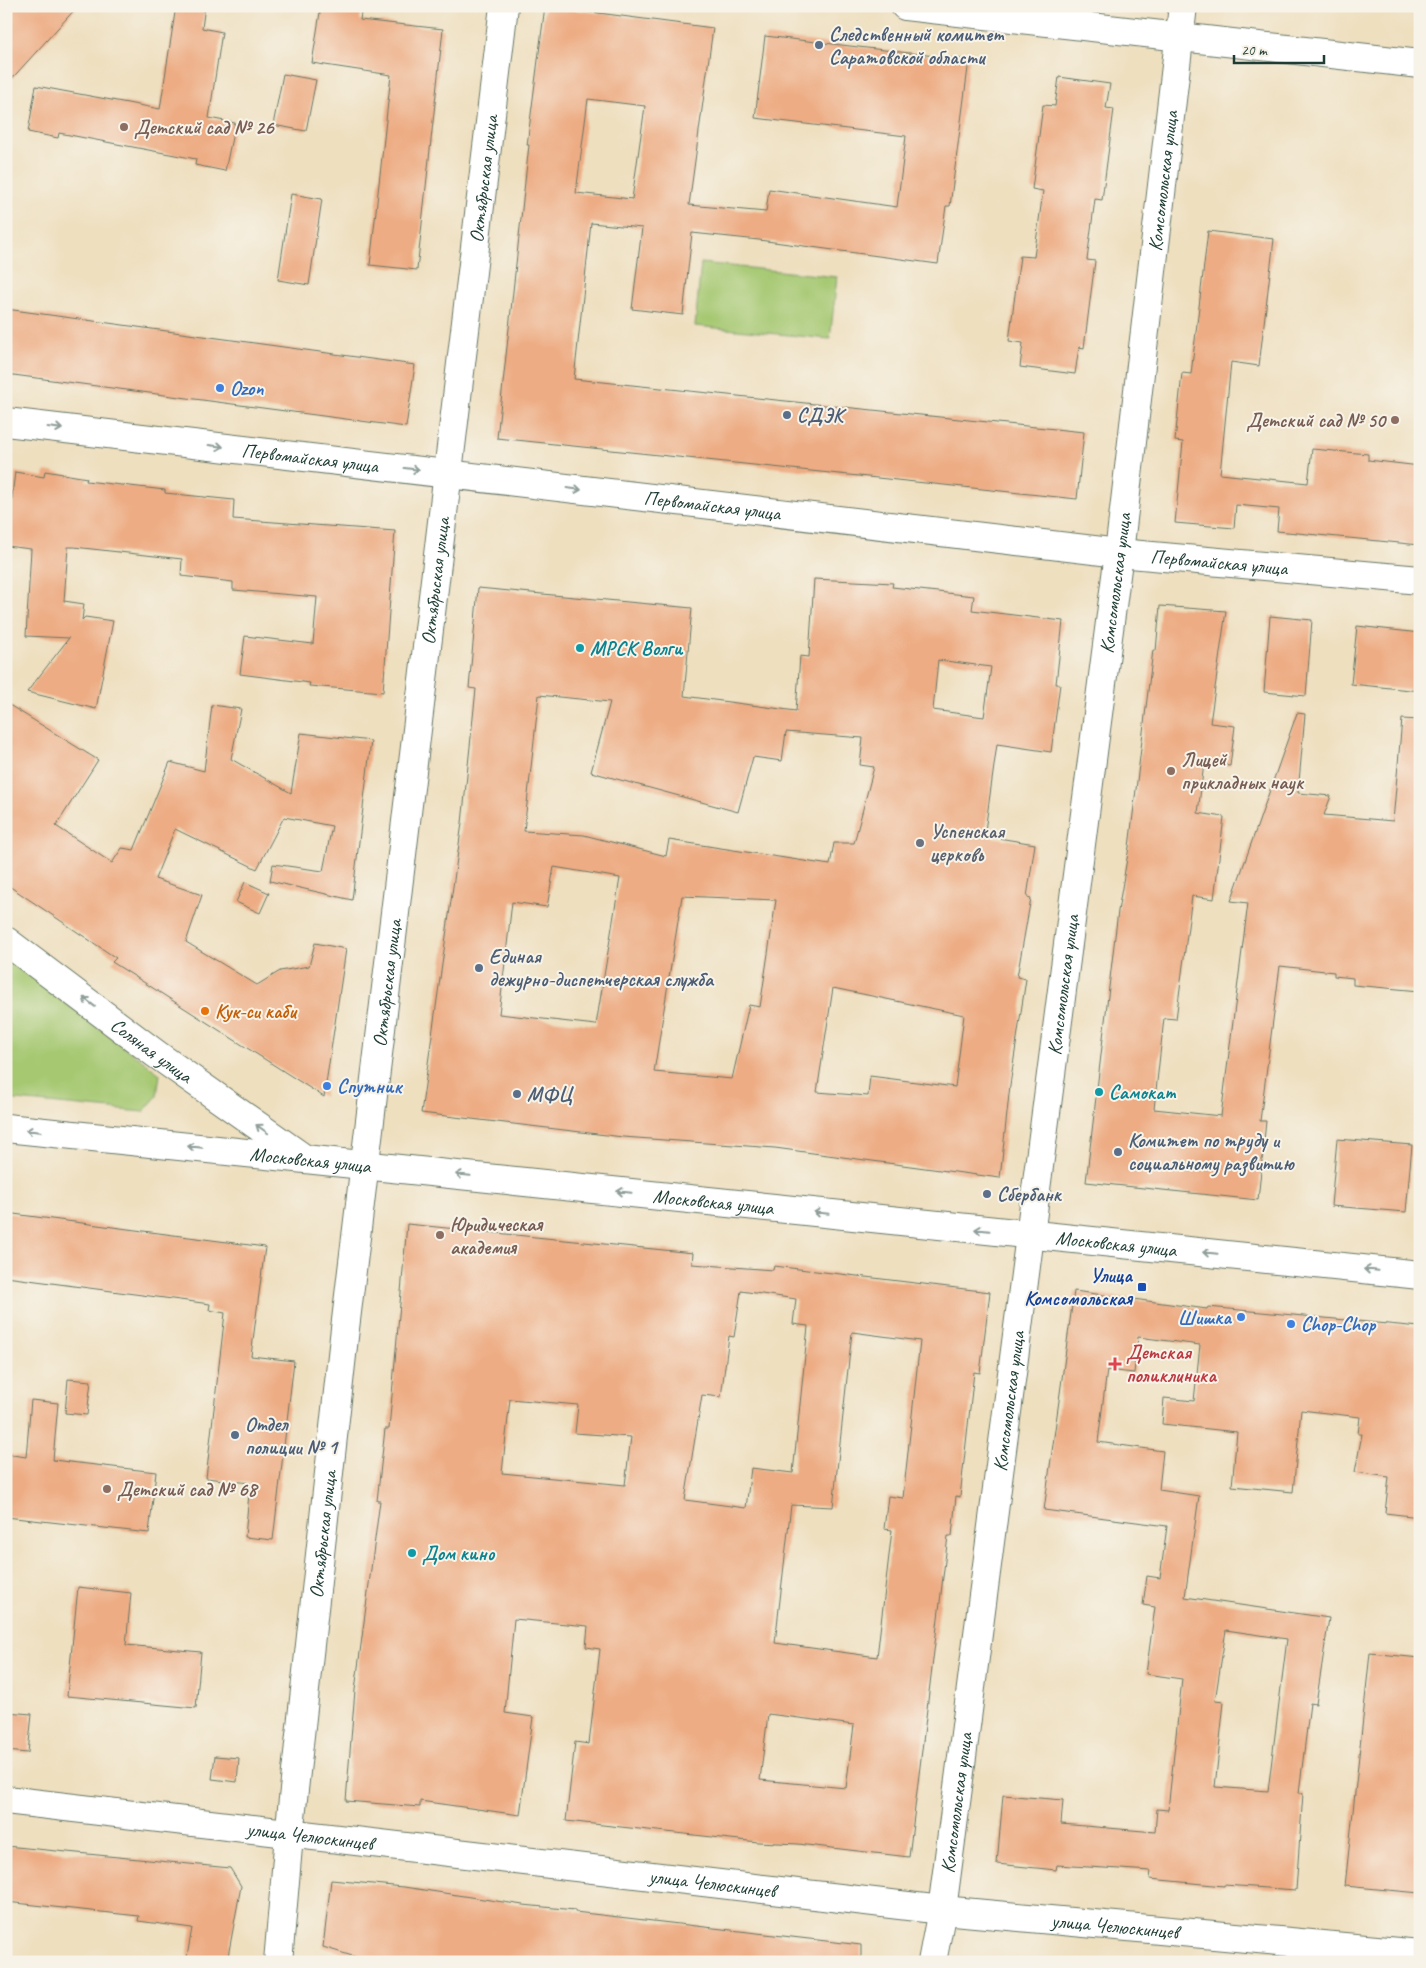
<svg xmlns="http://www.w3.org/2000/svg" width="1426" height="1968" font-family="Caveat,sans-serif">
	<style>
		.green { fill: #a5c871; stroke: #628252 }
		.building { fill: #edac83; fill-rule: evenodd }
		.lines { fill: none; stroke-linecap: round; stroke-linejoin: round }
		.street-casing { stroke: #677665; stroke-width: 30 }
		.secondary-casing { stroke: #677665; stroke-width: 30 }
		.street { stroke: #fff; stroke-width: 28 }
		.secondary { stroke: #fff; stroke-width: 28 }
		.oneway { stroke: #8f9e9a }
		.service-dot { fill: #5c6f8a; stroke: #f7f3e8; stroke-width: 2 }
		.education-dot { fill: #8d6e63; stroke: #f7f3e8; stroke-width: 2 }
		.shop-dot { fill: #3f7fe0; stroke: #f7f3e8; stroke-width: 2 }
		.culture-dot { fill: #0f9aa8; stroke: #f7f3e8; stroke-width: 2 }
		.worship-dot { fill: #6b7280; stroke: #f7f3e8; stroke-width: 2 }
		.food-dot { fill: #e8710a; stroke: #f7f3e8; stroke-width: 2 }
		.transit-dot { fill: #1a4fb4; stroke: #f7f3e8; stroke-width: 2 }
		.health-dot { fill: #e0444e; stroke: #f7f3e8; stroke-width: 2 }
		.labels { text-anchor: middle; stroke-width: 4; stroke-linejoin: round; paint-order: stroke }
		.service-label { font-size: 20px; font-weight: bold; fill: #4e5e75; stroke: #f7f3e8; text-anchor: start }
		.education-label { font-size: 20px; font-weight: bold; fill: #785e54; stroke: #f7f3e8; text-anchor: start }
		.street-label { font-size: 20px; fill: #1f3d34; stroke: #f7f3e8 }
		.shop-label { font-size: 20px; font-weight: bold; fill: #366cbe; stroke: #f7f3e8; text-anchor: start }
		.culture-label { font-size: 20px; font-weight: bold; fill: #0d838f; stroke: #f7f3e8; text-anchor: start }
		.worship-label { font-size: 20px; font-weight: bold; fill: #5b616d; stroke: #f7f3e8; text-anchor: start }
		.food-label { font-size: 20px; font-weight: bold; fill: #c56008; stroke: #f7f3e8; text-anchor: start }
		.transit-label { font-size: 20px; font-weight: bold; fill: #164399; stroke: #f7f3e8; text-anchor: end }
		.health-label { font-size: 20px; font-weight: bold; fill: #be3a42; stroke: #f7f3e8; text-anchor: start }
	</style>
	<rect width="100%" height="100%" fill="#f7f3e8"/>
	<filter id="ink" filterUnits="userSpaceOnUse"><feTurbulence type="fractalNoise" baseFrequency=".02" numOctaves="2"/><feDisplacementMap in="SourceGraphic" scale="10" xChannelSelector="R" yChannelSelector="G"/><feConvolveMatrix kernelMatrix="1 2 1 2 8 2 1 2 1" color-interpolation-filters="sRGB"/></filter>
	<filter id="wash" filterUnits="userSpaceOnUse"><feTurbulence type="fractalNoise" baseFrequency=".0096" numOctaves="4" result="noise"/><feDisplacementMap in="SourceGraphic" scale="20" xChannelSelector="R" yChannelSelector="G"/><feGaussianBlur stdDeviation="1.12" result="paint"/><feColorMatrix in="noise" values="0 0 0 0 0 0 0 0 0 0 0 0 0 0 0 0 0 1.4 0 .05"/><feComposite in="paint" operator="in"/></filter>
	<g filter="url(#wash)">
		<rect width="100%" height="100%" fill="#eedfbf"/>
		<!-- green -->
		<path class="green" d="M701 263 837 277 830 339 695 326Z
			M6 957 160 1074 157 1096 143 1112 6 1099Z"/>
		<g id="blocks">
			<!-- building -->
			<path class="building" d="M14 6H78L6 85V15Z
				M176 6H205L202 28 222 32 209 118 235 123 225 171 195 165 196 159 59 133 58 138 28 132 36 86 160 109Z
				M321 6H362L360 20 443 29 417 270 370 265 391 75 312 63Z
				M545 6 713 28 689 205 766 212 769 189 897 207 906 136 755 118 765 36 969 60 950 206H946L938 264 759 240 692 233 683 315 632 309 642 228 591 223 574 379 1084 432 1077 499 497 438 529 145H527ZM588 99 645 106 632 199 576 193Z
				M283 74 316 80 306 131 273 125Z
				M1059 77 1110 84 1106 108 1114 109 1102 200 1095 199 1087 260 1095 261 1084 348 1079 347 1075 374 1020 367 1023 343 1009 341 1020 256 1034 257 1043 191 1032 189 1043 105 1055 106Z
				M291 194 322 199 309 285 278 280Z
				M1208 231 1274 239 1259 366 1231 362 1220 474 1308 483 1312 449 1368 454V460L1420 466V545L1277 531 1279 509 1236 505 1234 528 1175 523 1183 442 1175 441 1182 373 1191 374Z
				M6 309 415 365 406 427 6 374Z
				M45 471 87 478 86 481 165 490V493L234 500 233 519 395 531 383 692 309 686 310 683 240 674 245 636 313 644 317 597 233 590V582L181 576 182 559 74 547H68L64 601 84 604 82 620 85 617 113 621 96 709 27 692 69 638 26 636 31 549 6 546 15 472 44 477Z
				M814 579 893 583 892 587 974 596 972 610 1063 621 1056 684H1060L1051 752 997 744 985 831 987 832 986 836 1035 844 1027 897 1031 898 1017 977 1026 979 1010 1085 1000 1178 775 1148 623 1137 421 1113 462 823 476 689 469 688 478 588 692 608 684 696 796 711 800 656 809 657ZM938 660 991 667 984 717 933 710ZM539 695 610 702 591 772 738 812 753 757 782 761 786 732 863 738 860 765 874 767 854 843H834L830 865 669 840 666 856 584 835 524 831ZM554 867 620 878 596 1025 499 1014 512 902 547 907ZM682 896 776 900 760 1007 749 1005 732 1079 654 1072ZM833 988 964 1015 955 1087 870 1076 868 1096 817 1092Z
				M1160 606 1226 611 1210 723 1235 726 1230 766 1204 763 1198 813 1224 817 1214 899 1192 896 1176 1019 1164 1018 1154 1109 1221 1116 1248 903 1231 901 1297 713 1305 714 1298 793 1331 796 1324 815 1393 821 1402 719 1420 720V991L1353 985V978L1334 976V972L1280 966 1260 1121H1266L1258 1200 1086 1182 1118 911 1129 847 1153 650 1156 651Z
				M1270 616 1312 620 1306 696 1264 692Z
				M1357 626 1420 633V691L1351 684Z
				M6 703 98 760 56 826 112 863 122 848 134 850 170 762 204 771 212 705 241 709 231 759 291 793 301 733 371 741 352 900 270 881 273 864 323 871 332 826 284 817 257 869 175 829 155 879 202 895 186 942 257 985 280 971 309 966 315 943 346 949 324 1097 112 962 116 958 6 884Z
				M245 882 269 893 260 913 236 902Z
				M1337 1139 1412 1145 1406 1212 1331 1206Z
				M6 1213 265 1247 251 1356 294 1361 273 1540 245 1537 250 1483 206 1478 225 1313 209 1310 210 1304 6 1277Z
				M407 1224 693 1253 692 1264 773 1270 774 1266 990 1292 980 1373 974 1372 960 1497 956 1496 952 1536H948L909 1857 798 1844 758 1842 566 1821 575 1742 589 1744 600 1649 586 1647 588 1626 514 1619 505 1713 533 1717 520 1815 420 1801V1807L346 1801 355 1690 380 1501H377L385 1429H389ZM741 1291 796 1299 793 1324 808 1326 793 1473 751 1468 746 1508 685 1500 702 1395 721 1397 729 1336 734 1337ZM852 1332 920 1341 903 1498 888 1496 884 1529 892 1530 877 1657 775 1643 791 1505 833 1507ZM510 1399 578 1405 575 1433 631 1437 625 1485 502 1473ZM768 1714 854 1725 846 1788 760 1780Z
				M1074 1291 1207 1309 1208 1307 1420 1327V1517L1385 1513 1389 1477 1355 1472 1362 1434H1358L1360 1417 1301 1410 1293 1492 1232 1486 1237 1432 1162 1424 1164 1398 1194 1401 1200 1345 1138 1337 1134 1373 1107 1370 1098 1442 1163 1451 1159 1490 1199 1496 1185 1597 1329 1618 1316 1704 1310 1703 1299 1793H1303L1296 1890 1224 1885V1886L1150 1879 1151 1871 1057 1865 1056 1870 997 1864 1003 1795 1063 1800 1061 1824 1155 1832 1157 1809 1168 1810 1182 1679 1146 1674 1155 1607 1143 1605 1147 1576 1160 1578 1167 1526 1044 1510ZM1226 1630 1287 1639 1268 1791 1215 1787 1224 1702 1215 1701Z
				M68 1379 91 1381 87 1415 65 1413Z
				M31 1400 58 1403 53 1460 156 1472 149 1533 6 1517V1454L26 1457Z
				M78 1587 131 1593 126 1645 201 1652 196 1708 67 1696Z
				M1370 1653 1420 1658V1893L1345 1886Z
				M6 1712 32 1714 28 1753 6 1751Z
				M215 1756 239 1758 237 1782 212 1779Z
				M6 1846 230 1868 241 1886 227 1962 187 1957 192 1928 138 1921 139 1916 6 1902Z
				M331 1880 404 1887 523 1905 575 1910V1912L861 1945V1962H372L323 1947Z"/>
		</g>
	</g>
	<g filter="url(#ink)">
		<use href="#blocks" fill-opacity="0" stroke="#677665" stroke-width="1"/>
		<g class="lines">
			<defs>
				<g id="street">
					<path d="M905 6 1420 64"/>
					<path id="s1" d="M6 422 1119 553 1420 580"/>
					<path id="s2" d="M6 941 156 1054 302 1157"/>
					<path id="s3" d="M6 1800 942 1910 1420 1954"/>
					<path id="s4" d="M278 1962 289 1835 344 1337 504 6"/>
					<path id="s5" d="M932 1962 942 1910 1119 553 1183 6"/>
				</g>
				<g id="secondary">
					<path id="s6" d="M6 1128 1420 1275"/>
				</g>
			</defs>
			<!-- street casing -->
			<use href="#street" class="street-casing"/>
			<!-- secondary casing -->
			<use href="#secondary" class="secondary-casing"/>
			<!-- street -->
			<use href="#street" class="street"/>
			<!-- secondary -->
			<use href="#secondary" class="secondary"/>
		</g>
		<!-- one-way arrows -->
		<defs><path id="oneway-shaft" d="M-6 0H5M1.5-3L5.5 0L1.5 3" fill="none" stroke-width="1.6" stroke-linecap="round" stroke-linejoin="round" transform="scale(1.25)"/></defs>
		<g class="oneway">
			<use href="#oneway-shaft" transform="translate(55 428) rotate(7)"/>
			<use href="#oneway-shaft" transform="translate(216 446) rotate(7)"/>
			<use href="#oneway-shaft" transform="translate(412 469) rotate(7)"/>
			<use href="#oneway-shaft" transform="translate(574 489) rotate(7)"/>
			<use href="#oneway-shaft" transform="translate(89 1002) rotate(-142)"/>
			<use href="#oneway-shaft" transform="translate(262 1129) rotate(-145)"/>
			<use href="#oneway-shaft" transform="translate(33 1131) rotate(-174)"/>
			<use href="#oneway-shaft" transform="translate(195 1147) rotate(-174)"/>
			<use href="#oneway-shaft" transform="translate(463 1175) rotate(-174)"/>
			<use href="#oneway-shaft" transform="translate(624 1192) rotate(-174)"/>
			<use href="#oneway-shaft" transform="translate(821 1213) rotate(-174)"/>
			<use href="#oneway-shaft" transform="translate(982 1230) rotate(-174)"/>
			<use href="#oneway-shaft" transform="translate(1210 1253) rotate(-174)"/>
			<use href="#oneway-shaft" transform="translate(1371 1270) rotate(-174)"/>
		</g>
	</g>
	<!-- markers -->
	<g class="service-dot">
		<circle cx="819" cy="45" r="5"/>
		<circle cx="787" cy="415" r="5"/>
		<circle cx="479" cy="968" r="5"/>
		<circle cx="517" cy="1094" r="5"/>
		<circle cx="1118" cy="1152" r="5"/>
		<circle cx="987" cy="1194" r="5"/>
		<circle cx="235" cy="1435" r="5"/>
	</g>
	<g class="education-dot">
		<circle cx="124" cy="127" r="5"/>
		<circle cx="1395" cy="420" r="5"/>
		<circle cx="1171" cy="771" r="5"/>
		<circle cx="440" cy="1235" r="5"/>
		<circle cx="107" cy="1489" r="5"/>
	</g>
	<g class="shop-dot">
		<circle cx="220" cy="388" r="5"/>
		<circle cx="327" cy="1086" r="5"/>
		<circle cx="1241" cy="1317" r="5"/>
		<circle cx="1291" cy="1324" r="5"/>
	</g>
	<g class="culture-dot">
		<circle cx="580" cy="648" r="5"/>
		<circle cx="1099" cy="1092" r="5"/>
		<circle cx="412" cy="1553" r="5"/>
	</g>
	<circle class="worship-dot" cx="920" cy="843" r="5"/>
	<circle class="food-dot" cx="205" cy="1011" r="5"/>
	<rect class="transit-dot" x="1137" y="1282" width="10" height="10" rx="2.5"/>
	<path class="health-dot" d="M1112.5 1356.5h5v5h5v5h-5v5h-5v-5h-5v-5h5z"/>
	<g class="labels">
		<!-- service labels -->
		<g class="service-label">
			<text x="829" y="41">Следственный комитет<tspan x="829" dy="23">Саратовской области</tspan></text>
			<text x="797" y="422">СДЭК</text>
			<text x="489" y="963">Единая<tspan x="489" dy="23">дежурно-диспетчерская служба</tspan></text>
			<text x="527" y="1101">МФЦ</text>
			<text x="1128" y="1147">Комитет по труду и<tspan x="1128" dy="23">социальному развитию</tspan></text>
			<text x="997" y="1201">Сбербанк</text>
			<text x="245" y="1431">Отдел<tspan x="245" dy="23">полиции № 1</tspan></text>
		</g>
		<!-- education labels -->
		<g class="education-label">
			<text x="134" y="134">Детский сад № 26</text>
			<text x="1385" y="427" text-anchor="end">Детский сад № 50</text>
			<text x="1181" y="766">Лицей<tspan x="1181" dy="23">прикладных наук</tspan></text>
			<text x="450" y="1231">Юридическая<tspan x="450" dy="23">академия</tspan></text>
			<text x="117" y="1496">Детский сад № 68</text>
		</g>
		<!-- street labels -->
		<g class="street-label">
			<text dy="7" stroke="none"><textPath href="#s4" startOffset="1795">Октябрьская улица</textPath></text>
			<text dy="7" stroke="none"><textPath href="#s5" startOffset="1796">Комсомольская улица</textPath></text>
			<text dy="7" stroke="none"><textPath href="#s1" startOffset="306">Первомайская улица</textPath></text>
			<text dy="7" stroke="none"><textPath href="#s1" startOffset="711">Первомайская улица</textPath></text>
			<text dy="7" stroke="none"><textPath href="#s1" startOffset="1221">Первомайская улица</textPath></text>
			<text dy="7" stroke="none"><textPath href="#s4" startOffset="1390">Октябрьская улица</textPath></text>
			<text dy="7" stroke="none"><textPath href="#s5" startOffset="1391">Комсомольская улица</textPath></text>
			<text dy="7" stroke="none"><textPath href="#s4" startOffset="985">Октябрьская улица</textPath></text>
			<text dy="7" stroke="none"><textPath href="#s5" startOffset="986">Комсомольская улица</textPath></text>
			<text dy="7" stroke="none"><textPath href="#s2" startOffset="182">Соляная улица</textPath></text>
			<text dy="7" stroke="none"><textPath href="#s6" startOffset="306">Московская улица</textPath></text>
			<text dy="7" stroke="none"><textPath href="#s6" startOffset="711">Московская улица</textPath></text>
			<text dy="7" stroke="none"><textPath href="#s6" startOffset="1116">Московская улица</textPath></text>
			<text dy="7" stroke="none"><textPath href="#s5" startOffset="566">Комсомольская улица</textPath></text>
			<text dy="7" stroke="none"><textPath href="#s4" startOffset="430">Октябрьская улица</textPath></text>
			<text dy="7" stroke="none"><textPath href="#s5" startOffset="161">Комсомольская улица</textPath></text>
			<text dy="7" stroke="none"><textPath href="#s3" startOffset="306">улица Челюскинцев</textPath></text>
			<text dy="7" stroke="none"><textPath href="#s3" startOffset="711">улица Челюскинцев</textPath></text>
			<text dy="7" stroke="none"><textPath href="#s3" startOffset="1116">улица Челюскинцев</textPath></text>
		</g>
		<!-- shop labels -->
		<g class="shop-label">
			<text x="230" y="395">Ozon</text>
			<text x="337" y="1093">Спутник</text>
			<text x="1231" y="1324" text-anchor="end">Шишка</text>
			<text x="1301" y="1331">Chop-Chop</text>
		</g>
		<!-- culture labels -->
		<g class="culture-label">
			<text x="590" y="655">МРСК Волги</text>
			<text x="1109" y="1099">Самокат</text>
			<text x="422" y="1560">Дом кино</text>
		</g>
		<!-- worship labels -->
		<g class="worship-label">
			<text x="930" y="838">Успенская<tspan x="930" dy="23">церковь</tspan></text>
		</g>
		<!-- food labels -->
		<g class="food-label">
			<text x="215" y="1018">Кук-си каби</text>
		</g>
		<!-- transit labels -->
		<g class="transit-label">
			<text x="1132" y="1282">Улица<tspan x="1132" dy="23">Комсомольская</tspan></text>
		</g>
		<!-- health labels -->
		<g class="health-label">
			<text x="1126" y="1359">Детская<tspan x="1126" dy="23">поликлиника</tspan></text>
		</g>
	</g>
	<!-- margin -->
	<rect width="1426" height="1968" fill="none" stroke="#f7f3e8" stroke-width="25"/>
	<!-- scale -->
	<path d="M1234 55v8h90v-8" fill="none" stroke="#1f3d34" stroke-width="2.5"/>
	<text x="1241" y="55" font-size="15" fill="#1f3d34" stroke="#f7f3e8" stroke-width="4" paint-order="stroke">20 m</text>
</svg>
